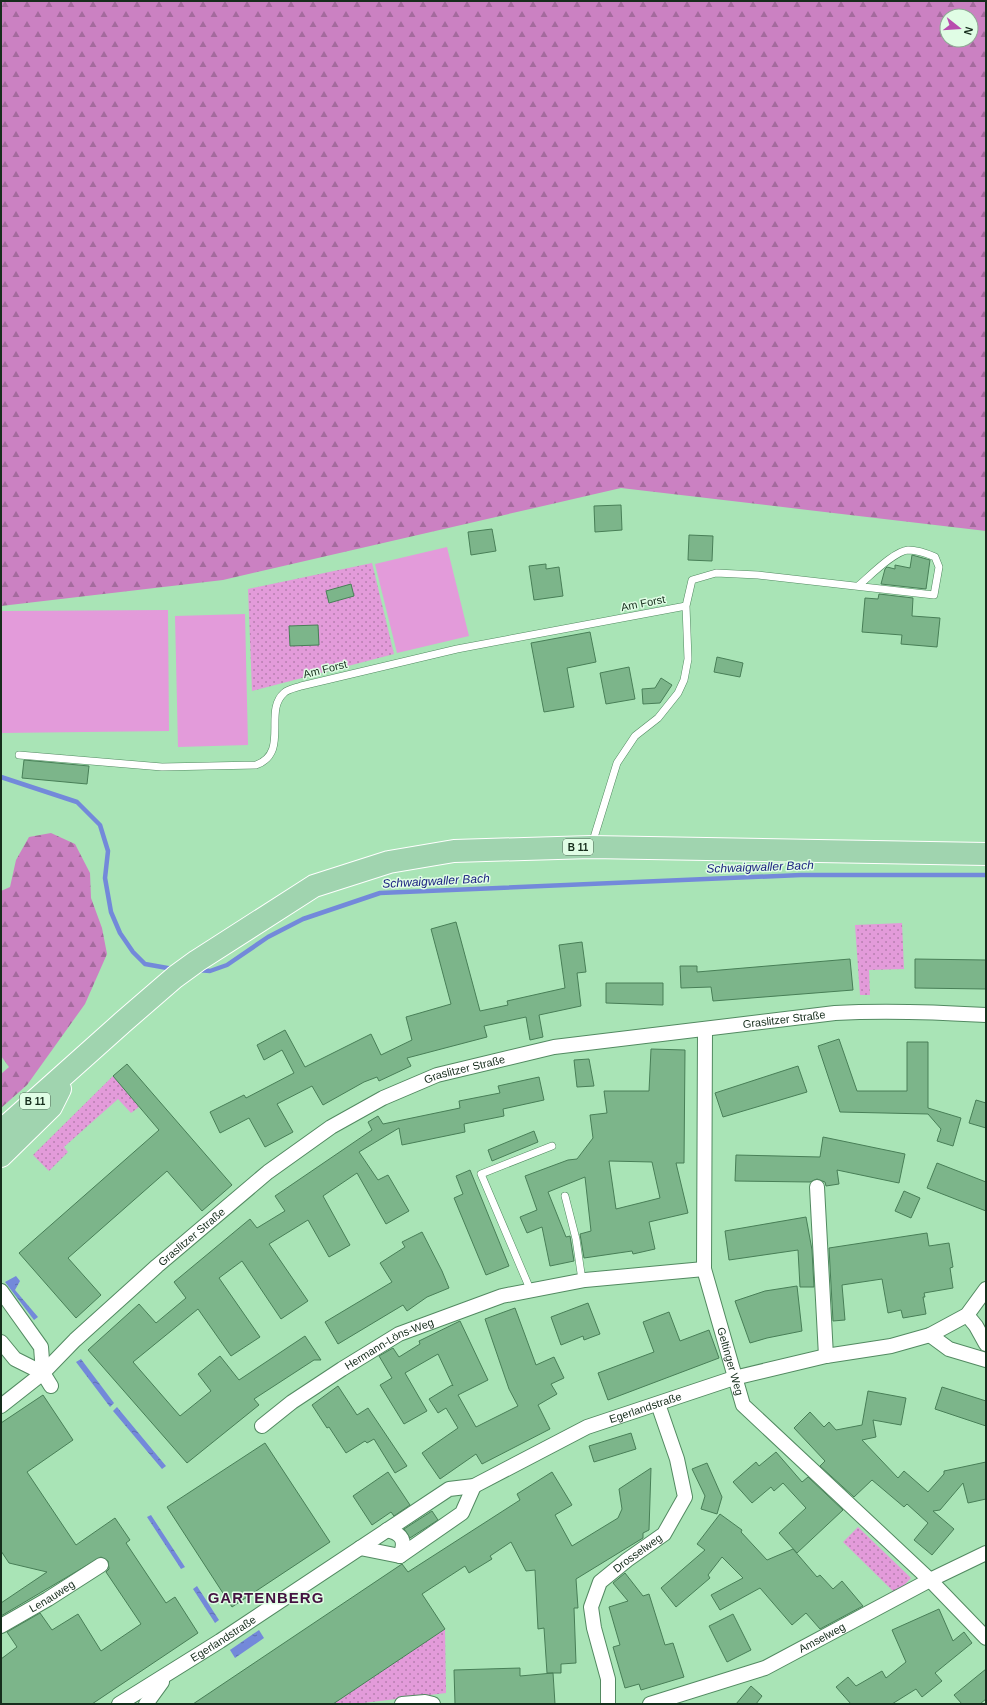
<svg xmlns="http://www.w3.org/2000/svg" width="987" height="1705" font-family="Helvetica,sans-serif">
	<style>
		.grass { fill: url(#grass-dots) }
		.forest { fill: url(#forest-firs); fill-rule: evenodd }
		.garden { fill: #e39bda }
		.water { fill: url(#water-ripples) }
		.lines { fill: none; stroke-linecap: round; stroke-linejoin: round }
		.stream { stroke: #7389da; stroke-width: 4.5 }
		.building { fill: #7cb58a; stroke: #487f57; fill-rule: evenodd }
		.service-casing { stroke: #528a61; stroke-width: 8 }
		.minor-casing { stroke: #528a61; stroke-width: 16 }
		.primary-casing { stroke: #fff; stroke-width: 24 }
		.service { stroke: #fff; stroke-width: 7 }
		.minor { stroke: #fff; stroke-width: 14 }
		.primary { stroke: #a0d4af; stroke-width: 22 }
		.labels { text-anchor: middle; stroke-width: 3; stroke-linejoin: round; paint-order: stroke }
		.shield { fill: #e0fde5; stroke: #536b58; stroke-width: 1 }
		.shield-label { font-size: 10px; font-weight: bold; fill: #162d1c }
		.street-label { font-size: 11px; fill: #162d1c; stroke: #e0fde5 }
		.water-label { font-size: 12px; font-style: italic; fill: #1c2381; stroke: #e0fde5 }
		.district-label { font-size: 15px; font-weight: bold; letter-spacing: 1px; fill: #441140; stroke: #e0fde5 }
	</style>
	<defs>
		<pattern id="grass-dots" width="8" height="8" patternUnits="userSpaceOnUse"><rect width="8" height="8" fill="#e39bda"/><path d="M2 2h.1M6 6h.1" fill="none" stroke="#b77fb0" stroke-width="1.8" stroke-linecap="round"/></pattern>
		<pattern id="forest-firs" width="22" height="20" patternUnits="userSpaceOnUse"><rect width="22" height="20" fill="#cb81c2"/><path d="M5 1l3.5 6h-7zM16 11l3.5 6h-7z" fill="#a46a9d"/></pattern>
		<pattern id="water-ripples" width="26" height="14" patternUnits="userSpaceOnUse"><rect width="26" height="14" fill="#7389da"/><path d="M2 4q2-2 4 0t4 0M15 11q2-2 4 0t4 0" fill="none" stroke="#5d70b0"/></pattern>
	</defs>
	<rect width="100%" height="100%" fill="#a9e4b6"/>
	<!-- grass -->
	<path class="grass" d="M372 563 394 654 252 691 248 589Z
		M902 923 904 969 869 970 870 995H860L855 925Z
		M113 1076 139 1107 131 1113 118 1099 64 1147 68 1152 49 1171 33 1155Z
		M858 1527 911 1578 896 1594 843 1542Z
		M445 1629 446 1693 355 1704H333Z"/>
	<!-- forest -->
	<path class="forest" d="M1 1H986V531L621 488 223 580 1 606ZM947 16H971V40H947Z
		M51 833 75 844 90 873 91 898 102 928 107 954 85 1004 27 1085 1 1108V1074L9 1067 1 1056V891L10 887 16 860 29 837Z"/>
	<!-- garden -->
	<path class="garden" d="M447 547 469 636 397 653 375 564Z
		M168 610 169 731 1 733V611Z
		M245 614 248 745 178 747 175 616Z"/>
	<!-- water -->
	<path class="water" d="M16 1276 20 1281 15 1290 38 1317 34 1320 5 1282Z
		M81 1359 114 1403 110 1407 76 1362Z
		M117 1407 166 1466 162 1469 113 1411Z
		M151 1515 185 1567 181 1569 147 1517Z
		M197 1586 219 1620 215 1623 193 1589Z
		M259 1630 264 1638 235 1658 230 1650Z"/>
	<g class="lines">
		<!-- stream -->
		<path class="stream" d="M1 777 77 802 100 825 108 851 105 878 111 912 120 933 133 952 145 964 173 969
			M198 970 210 971 227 965 268 937 303 919 380 893 801 875H986"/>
	</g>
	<!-- building -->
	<path class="building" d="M621 505 622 530 595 532 594 506Z
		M492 529 496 551 471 555 468 532Z
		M689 535 713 536 712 561 688 560Z
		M912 555 930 560 926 589 881 584 885 569 887 567 895 569V565L910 568Z
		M546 564V569L559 567 563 596 534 600 529 566Z
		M351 584 354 596 329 603 326 591Z
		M879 594 913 598 912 616 940 618 937 647 901 644 902 635 862 632 865 598 878 599Z
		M318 625 319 645 290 646 289 626Z
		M590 632 596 662 567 668 574 707 544 712 531 643Z
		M717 657 743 663 740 677 714 672Z
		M629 667 635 699 606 704 600 673Z
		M661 678 672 685 660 703 643 704 642 689 655 688Z
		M24 760 89 766 87 784 22 778Z
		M456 922 480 1011 508 1005 507 1001 565 988 559 945 582 942 586 972 577 973 581 1006 539 1015 543 1037 530 1040 526 1017 484 1026 487 1037 407 1058 411 1066 379 1081 377 1077 364 1082 323 1105 312 1086 277 1104 293 1132 265 1147 249 1118 220 1133 210 1112 244 1095 246 1098 294 1073 282 1050 264 1060 257 1045 285 1030 305 1067 371 1034 381 1055 412 1040 406 1017 451 1004 431 929Z
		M850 959 853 990 713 1001 711 987 681 988 680 966H697V972Z
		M915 959 986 960V989L915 988Z
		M606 983H663V1005L606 1003Z
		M839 1039 857 1091H907V1042H928V1108L961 1118 953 1146 937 1141 941 1129 928 1114 840 1112 818 1046Z
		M651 1049 685 1050 684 1163H676L688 1213 649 1222 655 1249 633 1254 632 1251 584 1258 580 1234 591 1231 585 1177 548 1192 566 1237 570 1236 574 1261 550 1266 542 1227 527 1233 520 1217 537 1210 525 1176 568 1160 577 1159 593 1138 590 1115 607 1113 604 1091H649ZM609 1161 652 1162 660 1198 616 1209Z
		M589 1059 594 1086 577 1087 574 1060Z
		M127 1064 232 1185 202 1211 167 1171 68 1258 101 1295 76 1318 19 1253 159 1130 113 1076Z
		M798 1066 807 1092 723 1117 715 1093Z
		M539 1077 544 1100 503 1109 504 1116 464 1124 465 1132 402 1145 399 1128 359 1152 378 1180 388 1175 409 1211 386 1224 357 1173 323 1196 350 1245 329 1257 308 1220 269 1244 308 1301 281 1319 242 1261 219 1278 260 1337 231 1356 198 1309 133 1362 180 1416 211 1391 198 1374 220 1356 239 1380 305 1336 321 1360H314L254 1399 259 1405 187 1463 88 1350 139 1304 156 1323 186 1298 174 1282 250 1219 257 1228 285 1211 275 1196 372 1130 368 1122 378 1116 383 1124 460 1108 459 1101 500 1093 498 1086Z
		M976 1100 986 1103V1128L969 1123Z
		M534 1131 538 1142 492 1161 488 1150Z
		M823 1137 905 1154 899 1183 837 1170 839 1184 826 1186 825 1182 817 1179 810 1182 735 1181 736 1155 820 1157Z
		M937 1163 986 1182V1211L927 1188Z
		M470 1170 509 1266 486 1275 454 1198 463 1194 456 1176Z
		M904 1191 920 1198 911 1218 895 1211Z
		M806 1217 812 1250 814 1287H800L798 1250 729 1260 725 1231Z
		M422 1232 442 1271 449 1288 427 1297 407 1311 403 1305 338 1344 325 1322 392 1282 380 1263 405 1247 402 1242Z
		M927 1233 929 1246 949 1243 953 1267 950 1268 953 1288 924 1293 925 1297H923L926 1314 903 1318 901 1310 888 1313 882 1279 842 1285 845 1320 833 1321 829 1248Z
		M797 1286 802 1331 767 1338 750 1343 735 1301 765 1291Z
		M588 1303 600 1334 584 1340 583 1336 561 1345 551 1317Z
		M515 1308 536 1365 554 1357 564 1378 551 1384 557 1394 538 1405 550 1429 482 1464 476 1454 440 1479 422 1453 458 1428 446 1408 438 1413 429 1399 452 1385 453 1386 438 1354 405 1373 427 1411 404 1424 380 1385 392 1378 379 1356 393 1348 399 1357 420 1344 419 1341 460 1321 488 1380 458 1395 476 1427 518 1406 509 1389 485 1319Z
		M669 1312 680 1341 709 1330 719 1358 608 1400 598 1373 654 1352 643 1322Z
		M338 1386 357 1415 368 1408 407 1466 395 1473 374 1439 367 1443 365 1441 346 1453 329 1427 327 1428 312 1405Z
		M942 1387 986 1401V1426L935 1409Z
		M868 1391 906 1398 901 1425 873 1420 876 1437 862 1440 898 1478 904 1471 928 1492 944 1474V1471L986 1462V1499L968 1503 963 1483 940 1510 933 1511 954 1529 932 1555 914 1540 928 1523 907 1504 904 1507 872 1480 854 1497 820 1466 825 1461 794 1428 810 1412 824 1427 829 1422 836 1430 862 1425Z
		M43 1395 73 1440 27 1472 76 1545 115 1518 130 1540 126 1543 166 1603 175 1597 198 1633 92 1704H1V1659L17 1647 7 1632 40 1613 52 1630 78 1614 101 1651 141 1624 106 1572 109 1569 108 1561 101 1557 1 1616V1603L47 1572 9 1563 1 1551V1423Z
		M631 1433 636 1449 594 1462 589 1446Z
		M265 1443 330 1542 232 1607 167 1507Z
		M776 1452 802 1482 808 1477 843 1510 797 1553 779 1533 806 1508 783 1483 774 1491 771 1487 752 1503 733 1482 756 1462 759 1466Z
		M707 1463 722 1497 717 1514 701 1509 705 1496 692 1469Z
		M651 1468 649 1530 643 1533V1538L576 1579 578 1608H574L576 1663 561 1664V1673H547L544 1628 538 1629 535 1570 526 1571 511 1542 490 1556 492 1559 469 1573 465 1566 422 1594 445 1629 333 1704H193L402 1564 408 1572 520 1500 517 1494 552 1472 572 1505 555 1515 572 1546 618 1518 622 1509 619 1489Z
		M388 1472 410 1505 394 1516 391 1512 372 1525 353 1496Z
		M432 1511 438 1520 410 1538 404 1529Z
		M720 1514 742 1530 741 1532 767 1560 793 1549 817 1577 820 1575 833 1589 842 1581 863 1606 820 1629 806 1613 792 1625 760 1588 720 1610 711 1595 743 1578 722 1557 708 1575 710 1578 676 1607 661 1588 705 1550 697 1544Z
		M625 1573 643 1596 649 1594 665 1645 673 1643 684 1677 641 1690 639 1684 625 1688 613 1647 620 1645 609 1607 628 1601 613 1583Z
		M939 1609 953 1641 964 1632 972 1643 935 1673 942 1681 922 1697 916 1689 892 1704H851L836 1687 848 1677 856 1686 882 1671 886 1678 906 1662 892 1630Z
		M733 1614 751 1650 727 1662 709 1626Z
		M520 1668V1676L553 1673 555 1704H455L454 1670Z
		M986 1669V1699L980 1704H962L954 1695Z
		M751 1686 762 1696 756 1704H736Z"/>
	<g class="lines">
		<defs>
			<path id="service" d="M19 755 162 767 256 765C290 753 263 711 284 693 288 689 296 688 301 686L457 649 686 606 692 580 716 573 758 575 934 595 939 567 935 557C926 553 918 550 908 550 894 551 869 577 858 586
				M592 844 617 763 635 736 658 718 678 693 684 680 688 659 686 606
				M565 1196 576 1239 582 1280
				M530 1289 481 1174 552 1146"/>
			<g id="minor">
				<path id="s1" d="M705 1030 704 1269 743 1405 930 1580 986 1638"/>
				<path d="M817 1187 826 1356"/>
				<path d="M1 1291 41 1347 43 1373"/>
				<path d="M967 1315 976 1326 986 1344"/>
				<path d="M930 1335 949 1349 986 1360"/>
				<path d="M1 1342 15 1359 43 1373 51 1386"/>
				<path id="s2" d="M1 1406 43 1373 75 1340 157 1266 268 1172 331 1127 383 1098 437 1075 554 1047 835 1013C886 1010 936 1012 986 1015"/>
				<path id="s3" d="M262 1426 292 1402 342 1369 399 1334 502 1296 585 1280 704 1269"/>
				<path d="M387 1530C403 1534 406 1541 400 1556"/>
				<path d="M360 1548 400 1556 462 1513 474 1486"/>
				<path id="s4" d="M1 1626 48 1599 101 1565"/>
				<path id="s5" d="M119 1704 220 1641 449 1489 474 1486 587 1427 734 1378 826 1356 891 1346 930 1335 967 1315 986 1289"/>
				<path d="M146 1704 162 1682"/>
				<path d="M402 1704 425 1702 433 1704"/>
				<path id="s6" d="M608 1704V1679L594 1628 591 1607 600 1582 627 1560 664 1534 685 1497 677 1459 658 1404"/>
				<path id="s7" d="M650 1704 765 1668 930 1580 986 1553"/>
			</g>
			<path id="primary" d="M1 1131 123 1022 175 977 197 961 314 886 389 862 454 851 591 847 986 854
				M1 1156 51 1107 60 1089"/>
		</defs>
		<!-- service casing -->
		<use href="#service" class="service-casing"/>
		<!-- minor casing -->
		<use href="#minor" class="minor-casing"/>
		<!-- primary casing -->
		<use href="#primary" class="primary-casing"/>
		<!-- service -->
		<use href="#service" class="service"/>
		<!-- minor -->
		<use href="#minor" class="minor"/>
		<!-- primary -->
		<use href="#primary" class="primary"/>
	</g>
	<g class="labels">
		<!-- shield labels -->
		<g class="shield">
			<rect x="563" y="839" width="30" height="16" rx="3"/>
			<rect x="20" y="1093" width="30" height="16" rx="3"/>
		</g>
		<g class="shield-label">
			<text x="578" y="851">B 11</text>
			<text x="35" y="1105">B 11</text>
		</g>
		<!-- street labels -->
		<g class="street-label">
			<text transform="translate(643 603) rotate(-11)" y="4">Am Forst</text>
			<text transform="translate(325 669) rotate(-14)" y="4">Am Forst</text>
			<text dy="4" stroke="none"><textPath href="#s2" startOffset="903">Graslitzer Straße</textPath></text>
			<text dy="4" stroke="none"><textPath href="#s2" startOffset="579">Graslitzer Straße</textPath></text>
			<text dy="4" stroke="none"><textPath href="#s2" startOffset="255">Graslitzer Straße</textPath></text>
			<text dy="4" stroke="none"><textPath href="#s3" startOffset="152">Hermann-Löns-Weg</textPath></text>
			<text dy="4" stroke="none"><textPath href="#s1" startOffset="335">Geltinger Weg</textPath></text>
			<text dy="4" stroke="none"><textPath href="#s5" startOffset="608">Egerlandstraße</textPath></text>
			<text dy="4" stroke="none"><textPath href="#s6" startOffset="173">Drosselweg</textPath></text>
			<text dy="4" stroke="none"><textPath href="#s4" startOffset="59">Lenauweg</textPath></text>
			<text dy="4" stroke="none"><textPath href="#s7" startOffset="185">Amselweg</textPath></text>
			<text dy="4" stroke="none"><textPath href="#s5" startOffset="123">Egerlandstraße</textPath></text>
		</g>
		<!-- water labels -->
		<g class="water-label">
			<text transform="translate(760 867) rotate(-2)" y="4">Schwaigwaller Bach</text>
			<text transform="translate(436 881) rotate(-3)" y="4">Schwaigwaller Bach</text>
		</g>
		<!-- district labels -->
		<g class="district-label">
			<text x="266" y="1603">GARTENBERG</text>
		</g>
	</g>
	<!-- border -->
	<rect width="987" height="1705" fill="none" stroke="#162d1c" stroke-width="4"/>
	<!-- north arrow -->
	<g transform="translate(959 28) rotate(107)"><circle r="19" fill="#e0fde5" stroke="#8faa95"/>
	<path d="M0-3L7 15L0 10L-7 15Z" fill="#b84dae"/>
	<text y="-6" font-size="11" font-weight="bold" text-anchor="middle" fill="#162d1c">N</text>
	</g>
</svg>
